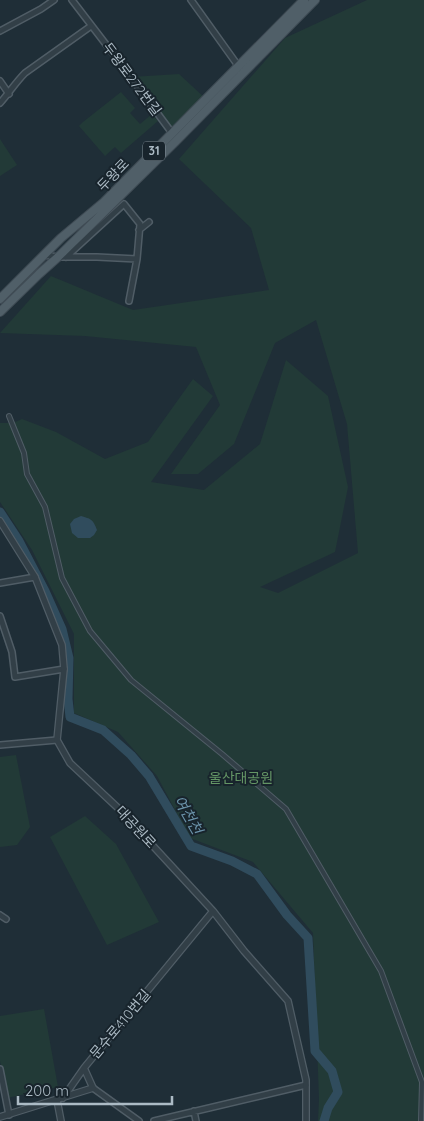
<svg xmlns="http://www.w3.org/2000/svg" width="424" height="1121" font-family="Quicksand,'Noto Sans KR',sans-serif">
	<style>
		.green { fill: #223a37 }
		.water { fill: #304c5d }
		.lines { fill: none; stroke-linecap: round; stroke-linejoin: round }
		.river { stroke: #304c5d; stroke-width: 9 }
		.pedestrian-casing { stroke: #505d66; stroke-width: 6 }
		.minor-casing { stroke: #505d66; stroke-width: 8 }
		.tertiary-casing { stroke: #505d66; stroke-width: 8 }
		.primary-casing { stroke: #3f4b54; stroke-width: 10 }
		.pedestrian { stroke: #323f47; stroke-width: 4 }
		.minor { stroke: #323f47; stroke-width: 5 }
		.tertiary { stroke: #323f47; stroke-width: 5.5 }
		.primary { stroke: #505f68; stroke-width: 8 }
		.labels { text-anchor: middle; stroke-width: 4; stroke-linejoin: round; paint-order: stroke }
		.shield { fill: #18242c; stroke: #808e97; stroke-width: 1 }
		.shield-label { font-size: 12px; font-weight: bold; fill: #acbbc5 }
		.street-label { font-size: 14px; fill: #acbbc5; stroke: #18242c }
		.park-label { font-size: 14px; fill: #649565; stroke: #18242c }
		.water-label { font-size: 15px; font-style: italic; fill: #6b93aa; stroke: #18242c }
	</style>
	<rect width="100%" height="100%" fill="#1f2e37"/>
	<!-- green -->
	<path class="green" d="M367 0H424V1121H318L319 1099 313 933 253 862 190 838 157 776 118 732 74 713V634L32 550 0 502V423H13L22 419 56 432 105 459 148 442 193 379 213 396 151 482 204 490 260 444 286 360 328 396 348 487 335 552 260 587 278 593 358 553 347 424 316 320 275 343 234 444 198 474H171L220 405 196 347 85 336 0 333 51 276 133 310 269 290 251 228 179 159 285 38Z
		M179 74 206 99 172 133 131 77Z
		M121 92 135 108 130 113 140 124 152 114 158 121 121 153 115 147 105 156 79 126 83 122Z
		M0 139 17 165 0 176Z
		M16 755 30 827 17 845 0 847V757Z
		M85 816 116 844 159 922 107 945 50 837Z
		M44 1009 58 1087 7 1098 0 1061V1016Z"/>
	<!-- water -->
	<path class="water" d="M81 516C91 519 93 519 97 530L94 535 90 538H78L72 533 70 524 74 519Z"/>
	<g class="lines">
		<!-- river -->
		<path class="river" d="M0 512 19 541 45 591 62 629 69 658 68 699 70 717 103 730 131 755 149 776 191 846 232 861 257 874 287 915 308 938 315 1051 332 1071 338 1092 328 1108 324 1121"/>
		<defs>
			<path id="pedestrian" d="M9 416 24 453 27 474 45 507 62 578 90 631 131 680 222 754 286 809 381 971 422 1082 421 1121"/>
			<path id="minor" d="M72 0 121 64 172 133
				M191 0 239 67
				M0 31 41 9 54 0
				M0 81 9 94
				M0 103C9 93 16 82 25 73L91 26
				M139 230 149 222
				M44 255 58 257H97L137 259 140 224 124 204 66 257
				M129 301 137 259
				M0 583 35 577
				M0 616 12 652 15 677 64 669
				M0 745 57 740
				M0 915 6 919
				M0 1069 9 1115
				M93 1088 139 1121
				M194 1111 196 1121
				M154 1121 306 1085"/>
			<path id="tertiary" d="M0 521 35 577 62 645 64 669 57 740 70 763 118 808 213 911 244 951 288 1001 306 1080V1121
				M63 1098 84 1068
				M57 1100 61 1121
				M0 1117 93 1088 84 1068 213 911"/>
			<path id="primary" d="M0 299 61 238 104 202 304 0
				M0 312 39 274 58 257 175 142 315 0"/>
		</defs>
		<!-- pedestrian casing -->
		<use href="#pedestrian" class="pedestrian-casing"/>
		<!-- minor casing -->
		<use href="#minor" class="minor-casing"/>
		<!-- tertiary casing -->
		<use href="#tertiary" class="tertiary-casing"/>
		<!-- primary casing -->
		<use href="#primary" class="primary-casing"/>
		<!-- pedestrian -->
		<use href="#pedestrian" class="pedestrian"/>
		<!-- minor -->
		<use href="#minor" class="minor"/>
		<!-- tertiary -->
		<use href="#tertiary" class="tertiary"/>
		<!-- primary -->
		<use href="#primary" class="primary"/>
	</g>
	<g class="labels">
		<!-- shield labels -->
		<rect class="shield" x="143" y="141.5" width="22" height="19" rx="4"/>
		<g class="shield-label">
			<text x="154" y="155">31</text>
		</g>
		<!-- street labels -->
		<g class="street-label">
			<text transform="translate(132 79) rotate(53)" y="5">두왕로272번길</text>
			<text transform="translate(113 175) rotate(-46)" y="5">두왕로</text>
			<text transform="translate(136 827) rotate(47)" y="5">대공원로</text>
			<text transform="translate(120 1024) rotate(-50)" y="5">문수로410번길</text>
		</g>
		<!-- park labels -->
		<g class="park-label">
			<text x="241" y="783">울산대공원</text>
		</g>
		<!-- water labels -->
		<g class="water-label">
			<text transform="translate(188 815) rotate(60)" y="5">여천천</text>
		</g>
	</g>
	<!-- scale -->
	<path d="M18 1096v8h154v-8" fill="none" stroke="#acbbc5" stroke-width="2.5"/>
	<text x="25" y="1096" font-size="15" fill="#acbbc5" stroke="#18242c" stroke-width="4" paint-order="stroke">200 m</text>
</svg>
